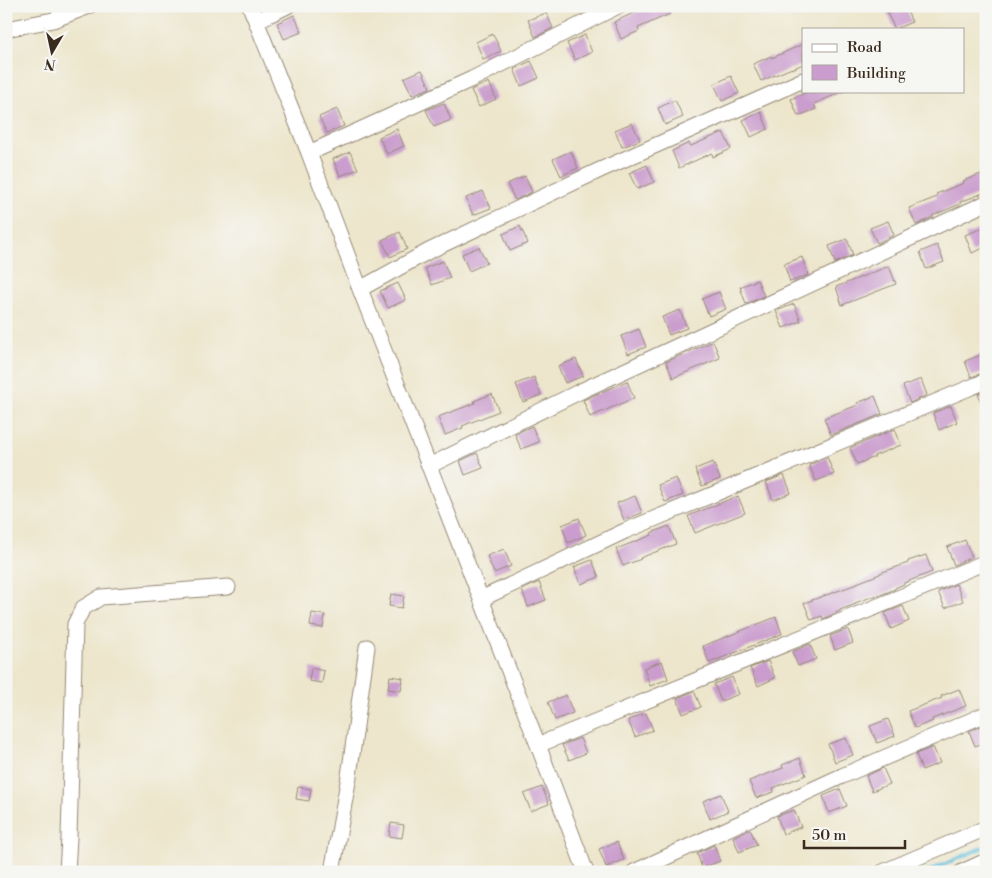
<svg xmlns="http://www.w3.org/2000/svg" width="992" height="878" font-family="'Libre Bodoni',serif">
	<style>
		.lines { fill: none; stroke-linecap: round; stroke-linejoin: round }
		.stream { stroke: #5fbedd; stroke-width: 4 }
		.building { fill: #ca9dce }
		.minor-casing { stroke: #948875; stroke-width: 17 }
		.minor { stroke: #fff; stroke-width: 15 }
	</style>
	<rect width="100%" height="100%" fill="#f6f6f2"/>
	<filter id="ink" filterUnits="userSpaceOnUse"><feTurbulence type="fractalNoise" baseFrequency=".02" numOctaves="2"/><feDisplacementMap in="SourceGraphic" scale="10" xChannelSelector="R" yChannelSelector="G"/><feConvolveMatrix kernelMatrix="1 2 1 2 8 2 1 2 1" color-interpolation-filters="sRGB"/></filter>
	<filter id="wash" filterUnits="userSpaceOnUse"><feTurbulence type="fractalNoise" baseFrequency=".0096" numOctaves="4" result="noise"/><feDisplacementMap in="SourceGraphic" scale="20" xChannelSelector="R" yChannelSelector="G"/><feGaussianBlur stdDeviation="1.12" result="paint"/><feColorMatrix in="noise" values="0 0 0 0 0 0 0 0 0 0 0 0 0 0 0 0 0 1.4 0 .05"/><feComposite in="paint" operator="in"/></filter>
	<g filter="url(#wash)">
		<rect width="100%" height="100%" fill="#ede6cc"/>
		<g class="lines">
			<!-- stream -->
			<path class="stream" d="M927 872 986 846"/>
		</g>
		<g id="blocks">
			<!-- building -->
			<path class="building" d="M649 6H666L670 14 638 28 639 31 621 39 614 22Z
				M902 6H905L912 22 895 29 887 13Z
				M546 13 553 28 535 37 528 20Z
				M294 15 302 32 284 39 277 23Z
				M493 34 501 51 483 59 476 42Z
				M585 35 592 52 575 60 567 43Z
				M803 44V64L792 69V68L761 81 753 64 771 56 772 58Z
				M531 61 539 78 521 86 514 69Z
				M422 70 430 88 412 95 404 78Z
				M731 76 739 93 722 101 714 84Z
				M489 82 496 99 479 107 471 90Z
				M810 91H844L814 104 816 109 798 116 791 99Z
				M675 100 683 117 665 125 658 108Z
				M444 103 451 120 434 127 426 110Z
				M337 109 344 126 327 133 319 117Z
				M761 112 768 129 751 137 743 120Z
				M632 123 640 140 622 147 615 130Z
				M397 129 404 146 387 154 379 137Z
				M723 132 731 149 713 157 712 153 679 168 672 151 689 143 691 146Z
				M571 151 578 168 561 176 553 159Z
				M350 152 358 169 340 176 333 159Z
				M647 165 654 182 637 189 629 173Z
				M981 174 986 186V192L960 202V204L932 216 933 217 916 225 909 208 937 197 936 194 964 183 963 181Z
				M525 176 532 192 515 200 507 184Z
				M483 191 491 208 473 215 466 198Z
				M888 221 894 235 877 243 870 228Z
				M520 226 528 243 510 251 503 234Z
				M983 228 986 236V247L972 253 965 235Z
				M400 232 407 249 390 257 382 240Z
				M847 239 853 255 835 263 829 246Z
				M937 245 944 262 926 269 920 252Z
				M479 247 487 263 469 271 462 254Z
				M802 257 808 275 790 282 784 264Z
				M443 261 450 278 432 285 425 268Z
				M889 266 896 284 842 305 836 287Z
				M757 280 764 296 746 304 740 287Z
				M398 283 406 300 388 308 380 291Z
				M719 292 726 309 709 316 702 299Z
				M794 304 801 321 783 328 776 311Z
				M680 310 687 328 669 335 662 317Z
				M639 329 646 347 628 354 621 336Z
				M713 341 720 358 673 378 666 362Z
				M983 354 986 362V372L971 377 965 361Z
				M576 359 583 376 565 383 558 366Z
				M534 377 541 395 523 402 516 384Z
				M921 379 927 395 910 403 903 386Z
				M627 381 634 398 590 417 583 400Z
				M986 391V412H985L978 394Z
				M492 394 499 411 462 426 463 428 445 435 438 417 475 403 474 401Z
				M875 396 882 414 831 435 824 418 858 405 857 403Z
				M951 406 957 422 939 430 933 413Z
				M532 426 539 442 521 449 515 434Z
				M895 429 901 445 874 456 875 457 857 464 850 448Z
				M477 453 483 468 465 475 460 461Z
				M827 457 834 474 816 481 809 465Z
				M713 462 720 479 702 486 695 469Z
				M784 475 791 493 773 500 766 482Z
				M676 478 683 495 665 502 658 485Z
				M635 496 642 513 624 520 617 503Z
				M738 496 745 513 695 533 688 516Z
				M579 518 586 535 568 543 562 525Z
				M669 526 676 544 640 558 641 559 623 566 616 549 652 535 651 533Z
				M965 540 972 557 954 565 947 547Z
				M504 549 511 566 494 573 487 556Z
				M926 555 932 572 904 583V584L895 588V589L878 596 877 595 855 603 856 604 840 610V611L823 619 822 616 811 620 804 603 857 584V583L880 574V573L908 563V561Z
				M592 560 599 577 581 584 574 567Z
				M539 582 546 600 528 607 522 590Z
				M956 584 963 601 945 608 938 592Z
				M391 594 404 596 402 608 389 606Z
				M903 606 909 621 891 629 885 613Z
				M312 613 325 615 323 628 310 626Z
				M776 617 782 634 709 663 703 646Z
				M848 629 853 643 835 650 830 636Z
				M810 644 816 659 798 666 792 652Z
				M662 661 668 679 650 686 644 668Z
				M768 661 775 678 758 686 750 668Z
				M311 668 324 671 322 683 309 681Z
				M390 676 403 678 401 691 388 689Z
				M732 677 739 694 721 701 714 684Z
				M959 689 966 706 932 719 933 721 915 728 908 711 942 698 941 696Z
				M694 691 701 707 683 714 677 698Z
				M566 695 573 713 555 720 548 702Z
				M646 713 653 730 635 737 628 720Z
				M888 719 895 736 877 743 870 726Z
				M986 724V742L975 746 969 731Z
				M580 738 586 753 569 760 562 745Z
				M846 738 853 755 835 762 828 744Z
				M933 747 940 763 922 770 916 754Z
				M800 758 806 775 773 788 774 792 756 798 749 781 783 768 782 765Z
				M883 768 890 784 872 791 866 776Z
				M298 787 311 789 309 801 296 799Z
				M542 787 549 804 531 811 524 794Z
				M840 789 847 806 829 813 823 796Z
				M721 794 728 811 710 819 703 801Z
				M794 810 801 827 783 834 777 816Z
				M391 823 404 825 402 838 389 836Z
				M750 829 757 845 739 852 733 837Z
				M617 842 624 860 606 867 599 849Z
				M714 845 720 861 702 868 697 853Z"/>
		</g>
	</g>
	<g filter="url(#ink)">
		<use href="#blocks" fill-opacity="0" stroke="#948875" stroke-width="1"/>
		<g class="lines">
			<defs>
				<path id="minor" d="M250 6 309 153 360 289 538 745 586 872
					M256 21 287 6
					M6 29 53 20 89 6
					M309 153 472 79 618 6
					M360 289 429 251 600 170 803 80
					M429 466 583 390 986 203
					M481 599 625 531 986 381
					M538 745 986 562
					M67 872 69 838 75 624 83 608 101 597 228 587
					M332 872 349 776 367 647
					M634 872 842 776 986 714
					M883 872 986 828
					M962 872 986 861"/>
			</defs>
			<!-- minor casing -->
			<use href="#minor" class="minor-casing"/>
			<!-- minor -->
			<use href="#minor" class="minor"/>
		</g>
	</g>
	<!-- margin -->
	<rect width="992" height="878" fill="none" stroke="#f6f6f2" stroke-width="25"/>
	<!-- legend -->
	<rect x="802" y="28" width="162" height="65" fill="#f6f6f2" stroke="#aba49d"/>
	<rect x="812" y="44" width="25" height="8" fill="#ffffff" stroke="#aba49d"/>
	<text x="847" y="52" font-size="15" fill="#3b2a1e">Road</text>
	<rect x="812" y="65" width="25" height="15" fill="#ca9dce" stroke="#aba49d"/>
	<text x="847" y="78" font-size="15" fill="#3b2a1e">Building</text>
	<!-- north arrow -->
	<g transform="translate(52 52) rotate(189)" stroke="#f6f6f2" stroke-width="4" paint-order="stroke">
	<path d="M0-4L9 19L0 12L-9 19Z" fill="#3b2a1e"/>
	<text y="-8" font-size="14" font-weight="bold" text-anchor="middle" fill="#3b2a1e">N</text>
	</g>
	<!-- scale -->
	<path d="M804 840v8h101v-8" fill="none" stroke="#3b2a1e" stroke-width="2.5"/>
	<text x="812" y="840" font-size="15" fill="#3b2a1e" stroke="#f6f6f2" stroke-width="4" paint-order="stroke">50 m</text>
</svg>
